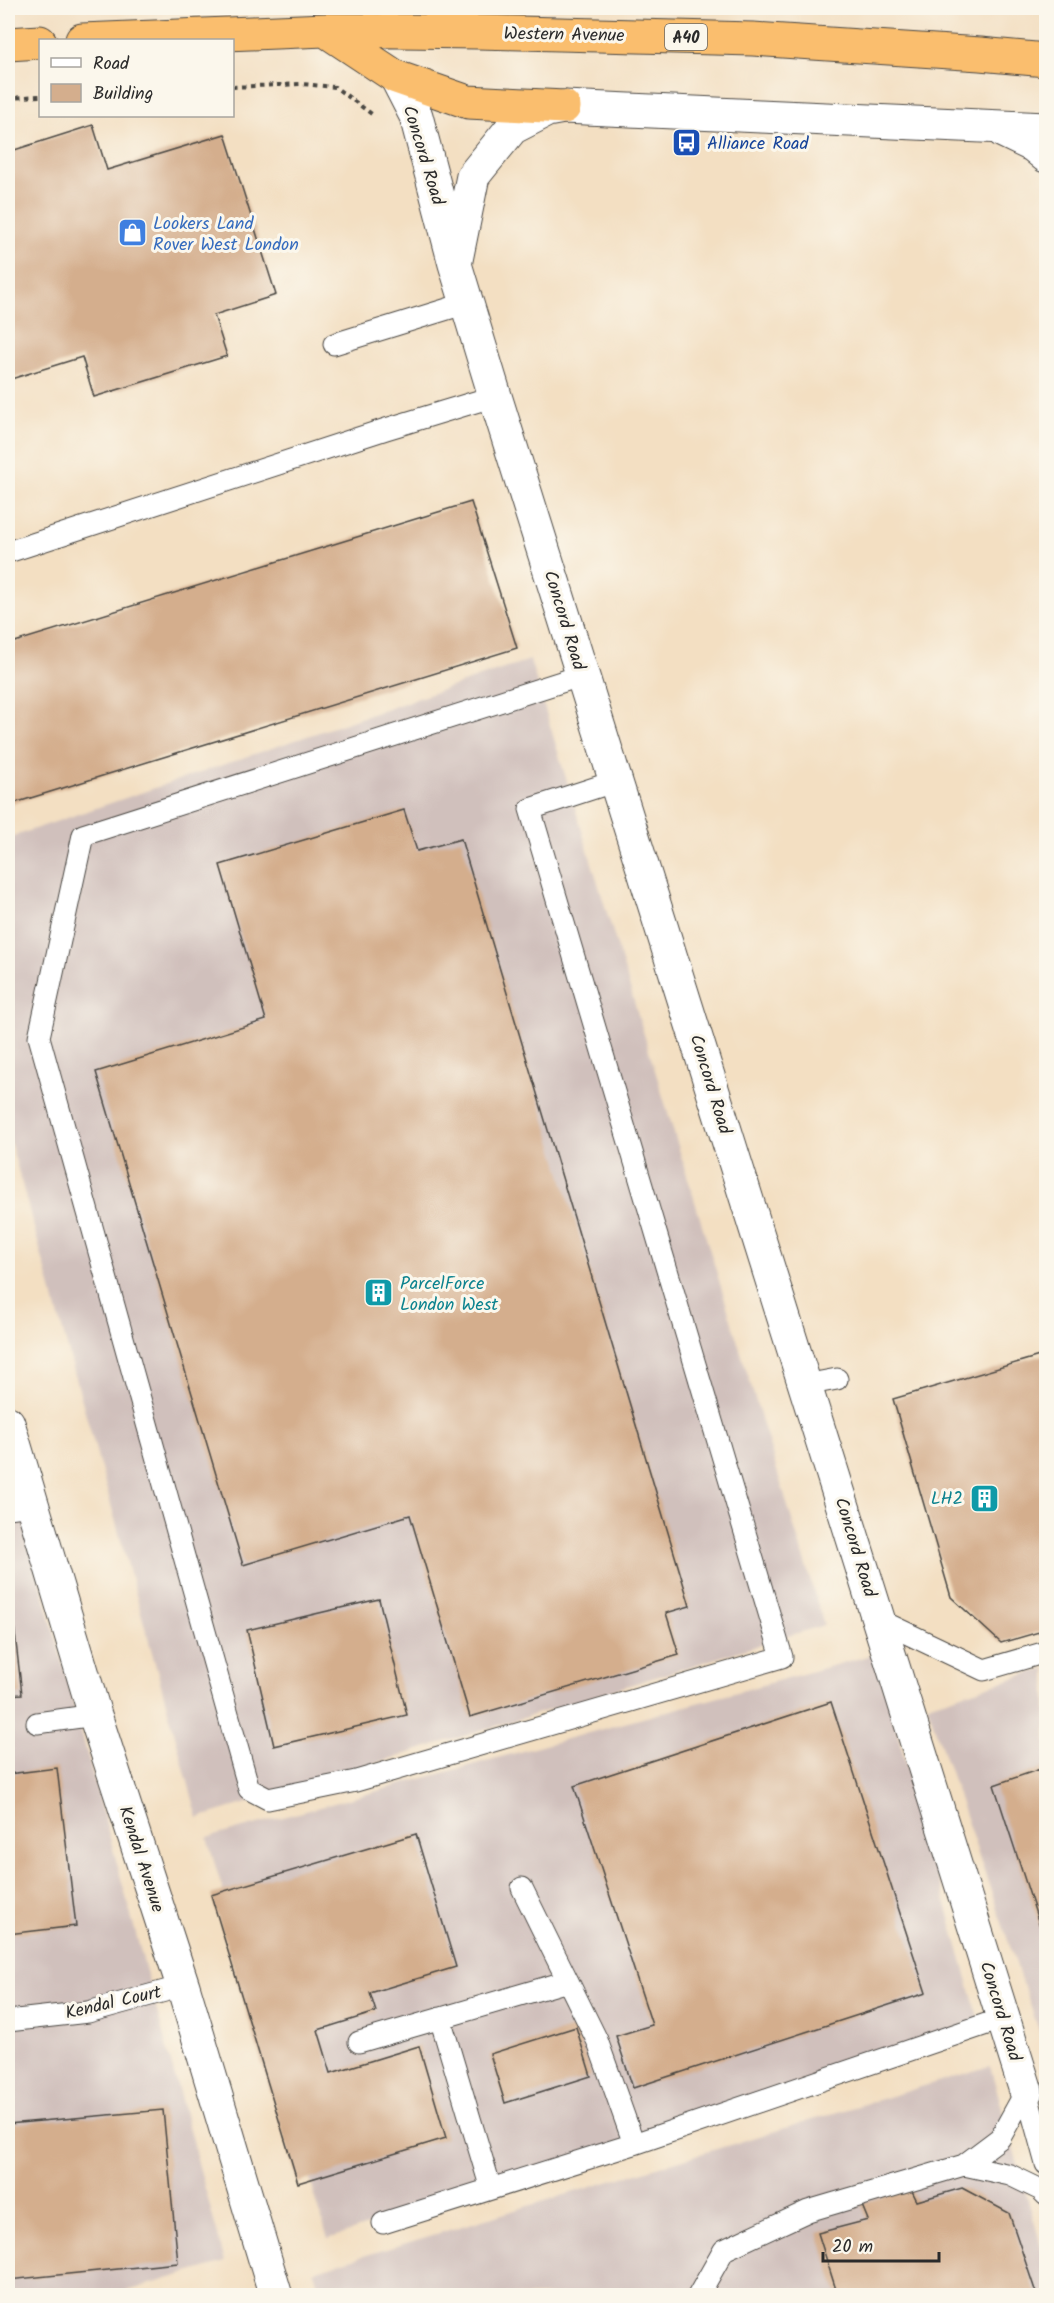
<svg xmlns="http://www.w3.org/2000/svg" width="1054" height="2303" font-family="Kalam,sans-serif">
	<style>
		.industrial { fill: #d0c0bc }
		.building { fill: #d4ae8d }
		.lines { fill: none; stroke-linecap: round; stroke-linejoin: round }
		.lane-casing { stroke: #494642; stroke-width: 23 }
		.street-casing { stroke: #494642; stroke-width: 35 }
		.highway-casing { stroke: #494642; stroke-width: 35 }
		.path { stroke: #494642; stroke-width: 4; stroke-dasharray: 4.5 4.5; stroke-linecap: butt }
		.lane { stroke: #fff; stroke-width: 21 }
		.street { stroke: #fff; stroke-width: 33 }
		.highway { stroke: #fabe6e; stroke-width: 33 }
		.labels { text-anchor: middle; stroke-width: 6; stroke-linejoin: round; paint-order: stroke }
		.shield { fill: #fbf7ec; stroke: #696865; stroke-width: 1.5 }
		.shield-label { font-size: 16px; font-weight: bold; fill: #2b2b2b }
		.street-label { font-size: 18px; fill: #2b2b2b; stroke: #fbf7ec }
		.transit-label { font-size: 18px; fill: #164399; stroke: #fbf7ec; text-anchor: start }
		.shop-label { font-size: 18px; fill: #366cbe; stroke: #fbf7ec; text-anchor: start }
		.culture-label { font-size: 18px; fill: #0d838f; stroke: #fbf7ec; text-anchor: start }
	</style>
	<rect width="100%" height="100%" fill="#fbf7ec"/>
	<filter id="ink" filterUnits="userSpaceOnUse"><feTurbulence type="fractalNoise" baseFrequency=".0167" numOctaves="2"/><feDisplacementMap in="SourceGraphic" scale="12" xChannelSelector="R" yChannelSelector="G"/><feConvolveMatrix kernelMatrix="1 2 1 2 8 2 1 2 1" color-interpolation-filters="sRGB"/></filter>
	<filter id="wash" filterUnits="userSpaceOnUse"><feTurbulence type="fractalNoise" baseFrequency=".008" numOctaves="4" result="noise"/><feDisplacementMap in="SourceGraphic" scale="24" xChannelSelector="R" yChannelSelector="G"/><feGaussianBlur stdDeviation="1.35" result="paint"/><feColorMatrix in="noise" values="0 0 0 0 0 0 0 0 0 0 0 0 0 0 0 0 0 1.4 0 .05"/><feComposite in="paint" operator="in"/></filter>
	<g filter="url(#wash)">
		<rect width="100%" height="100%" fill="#f3dfc2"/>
		<!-- industrial -->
		<path class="industrial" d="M530 660 824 1625 198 1818 8 1134V838Z
			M8 1462 225 2262 114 2295H8Z
			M875 1654 980 2024 328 2239 207 1838Z
			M1046 1668V2051L927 1705Z
			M990 2066 1046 2263V2295L321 2296 314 2271Z"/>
		<g id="blocks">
			<!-- building -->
			<path class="building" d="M93 125 107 170 225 134 276 295 214 315 227 356 94 397 82 357 8 380V152Z
				M471 502 517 648 8 805V644Z
				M404 810 417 851 461 839 690 1606 666 1613 679 1655 470 1717 410 1515 243 1565 96 1072 266 1020 220 865Z
				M1046 1354V1630L1001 1643 951 1597 893 1399Z
				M8 1574 22 1694 8 1695Z
				M379 1599 407 1715 274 1746 247 1630Z
				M831 1702 926 1993 633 2088 616 2036 652 2025 574 1786Z
				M1046 1767V1945L994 1785Z
				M57 1768 76 1926 8 1934V1774Z
				M416 1834 456 1967 370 1993 376 2012 318 2030 331 2073 419 2046 446 2138 298 2183 211 1895Z
				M576 2027 591 2076 505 2103 490 2054Z
				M163 2110 178 2263 8 2280V2124Z
				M962 2188 1009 2213 1037 2296H838L818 2233 868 2220 861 2203 911 2189 917 2201Z"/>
		</g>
	</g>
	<g filter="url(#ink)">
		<use href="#blocks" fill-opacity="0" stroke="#494642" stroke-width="1.5"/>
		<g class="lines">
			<defs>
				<path id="lane" d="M334 344 467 303
					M8 552 386 429 495 396
					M583 675 83 835 39 1037 249 1789 268 1799 356 1781 782 1657 530 809 616 781
					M805 1385 837 1379
					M8 1508 32 1505
					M879 1620 984 1670 1046 1652
					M37 1723 95 1715
					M522 1888 597 2040 634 2144
					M440 2018 491 2189
					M8 2021 88 2012 183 1986
					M359 2042 568 1981
					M1026 2091 1046 2164
					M964 2165 1000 2138 1026 2091
					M383 2223 634 2144 1004 2018
					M698 2296 724 2250 808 2211 964 2165 1010 2175 1041 2190 1046 2195"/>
				<path id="street" d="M396 77 416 116 455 264 495 396 1026 2091
					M1003 131 1034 146 1046 156
					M456 260 473 176 512 128 547 110 564 107 1046 129
					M8 1423 95 1715 183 1986 276 2296"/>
				<path id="highway" d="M325 30 396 77 468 102 564 107
					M82 40 325 30 477 32 753 39 980 54 1046 60
					M8 44 40 42"/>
			</defs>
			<!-- lane casing -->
			<use href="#lane" class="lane-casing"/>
			<!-- street casing -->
			<use href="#street" class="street-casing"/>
			<!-- highway casing -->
			<use href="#highway" class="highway-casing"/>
			<!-- path -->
			<path class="path" d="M232 87 302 84 335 87 373 115
				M8 98 40 96"/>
			<!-- lane -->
			<use href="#lane" class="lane"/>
			<!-- street -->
			<use href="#street" class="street"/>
			<!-- highway -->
			<use href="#highway" class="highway"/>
		</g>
	</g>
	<!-- icons -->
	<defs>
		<symbol id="bus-square" viewBox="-11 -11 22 22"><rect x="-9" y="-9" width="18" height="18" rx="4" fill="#1a4fb4" stroke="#fbf7ec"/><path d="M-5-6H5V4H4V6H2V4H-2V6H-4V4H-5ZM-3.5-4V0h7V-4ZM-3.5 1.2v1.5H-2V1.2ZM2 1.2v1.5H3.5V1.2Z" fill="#fff"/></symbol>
		<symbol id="shop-square" viewBox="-11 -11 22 22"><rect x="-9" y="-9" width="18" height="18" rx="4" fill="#3f7fe0" stroke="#fbf7ec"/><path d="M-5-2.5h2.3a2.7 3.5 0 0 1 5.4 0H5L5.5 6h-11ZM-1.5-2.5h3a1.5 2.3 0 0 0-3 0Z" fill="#fff"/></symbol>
		<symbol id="building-square" viewBox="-11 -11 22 22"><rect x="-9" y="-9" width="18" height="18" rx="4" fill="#0f9aa8" stroke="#fbf7ec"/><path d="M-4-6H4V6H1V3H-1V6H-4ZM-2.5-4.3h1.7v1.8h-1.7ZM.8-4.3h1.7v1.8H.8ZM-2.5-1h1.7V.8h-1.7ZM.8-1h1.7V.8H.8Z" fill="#fff"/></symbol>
	</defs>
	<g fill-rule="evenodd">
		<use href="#bus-square" x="670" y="126" width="33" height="33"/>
		<use href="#shop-square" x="116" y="216" width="33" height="33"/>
		<use href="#building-square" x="362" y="1276" width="33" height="33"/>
		<use href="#building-square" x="968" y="1482" width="33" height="33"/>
	</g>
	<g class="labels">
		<!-- shield labels -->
		<rect class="shield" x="665" y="24" width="42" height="26" rx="4.5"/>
		<g class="shield-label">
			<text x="686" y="43">A40</text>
		</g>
		<!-- street labels -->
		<g class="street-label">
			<text transform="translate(564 34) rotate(1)" y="6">Western Avenue</text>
			<text transform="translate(424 155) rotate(73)" y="6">Concord Road</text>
			<text transform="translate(565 620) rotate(73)" y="6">Concord Road</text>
			<text transform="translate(711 1084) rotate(73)" y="6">Concord Road</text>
			<text transform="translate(856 1547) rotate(73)" y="6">Concord Road</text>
			<text transform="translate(142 1859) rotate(72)" y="6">Kendal Avenue</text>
			<text transform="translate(113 2002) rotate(-13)" y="6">Kendal Court</text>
			<text transform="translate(1001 2011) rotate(73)" y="6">Concord Road</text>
		</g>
		<!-- transit labels -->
		<g class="transit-label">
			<text x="707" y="149">Alliance Road</text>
		</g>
		<!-- shop labels -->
		<g class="shop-label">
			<text x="153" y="229">Lookers Land<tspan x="153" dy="21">Rover West London</tspan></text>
		</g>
		<!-- culture labels -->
		<g class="culture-label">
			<text x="400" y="1289">ParcelForce<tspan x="400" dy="21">London West</tspan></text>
			<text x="963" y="1504" text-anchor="end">LH2</text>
		</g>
	</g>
	<!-- margin -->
	<rect width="1054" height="2303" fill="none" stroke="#fbf7ec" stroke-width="30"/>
	<!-- legend -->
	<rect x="39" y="39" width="195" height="78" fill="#fbf7ec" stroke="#a8a59f" stroke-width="1.5"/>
	<rect x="51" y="58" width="30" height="9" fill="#ffffff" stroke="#a8a59f" stroke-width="1.5"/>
	<text x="93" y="69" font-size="18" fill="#2b2b2b">Road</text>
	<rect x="51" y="84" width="30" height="18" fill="#d4ae8d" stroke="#a8a59f" stroke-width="1.5"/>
	<text x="93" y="99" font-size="18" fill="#2b2b2b">Building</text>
	<!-- scale -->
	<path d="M823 2252v9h116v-9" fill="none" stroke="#2b2b2b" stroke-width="3"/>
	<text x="832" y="2252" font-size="18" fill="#2b2b2b" stroke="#fbf7ec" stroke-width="4.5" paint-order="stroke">20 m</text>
</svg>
